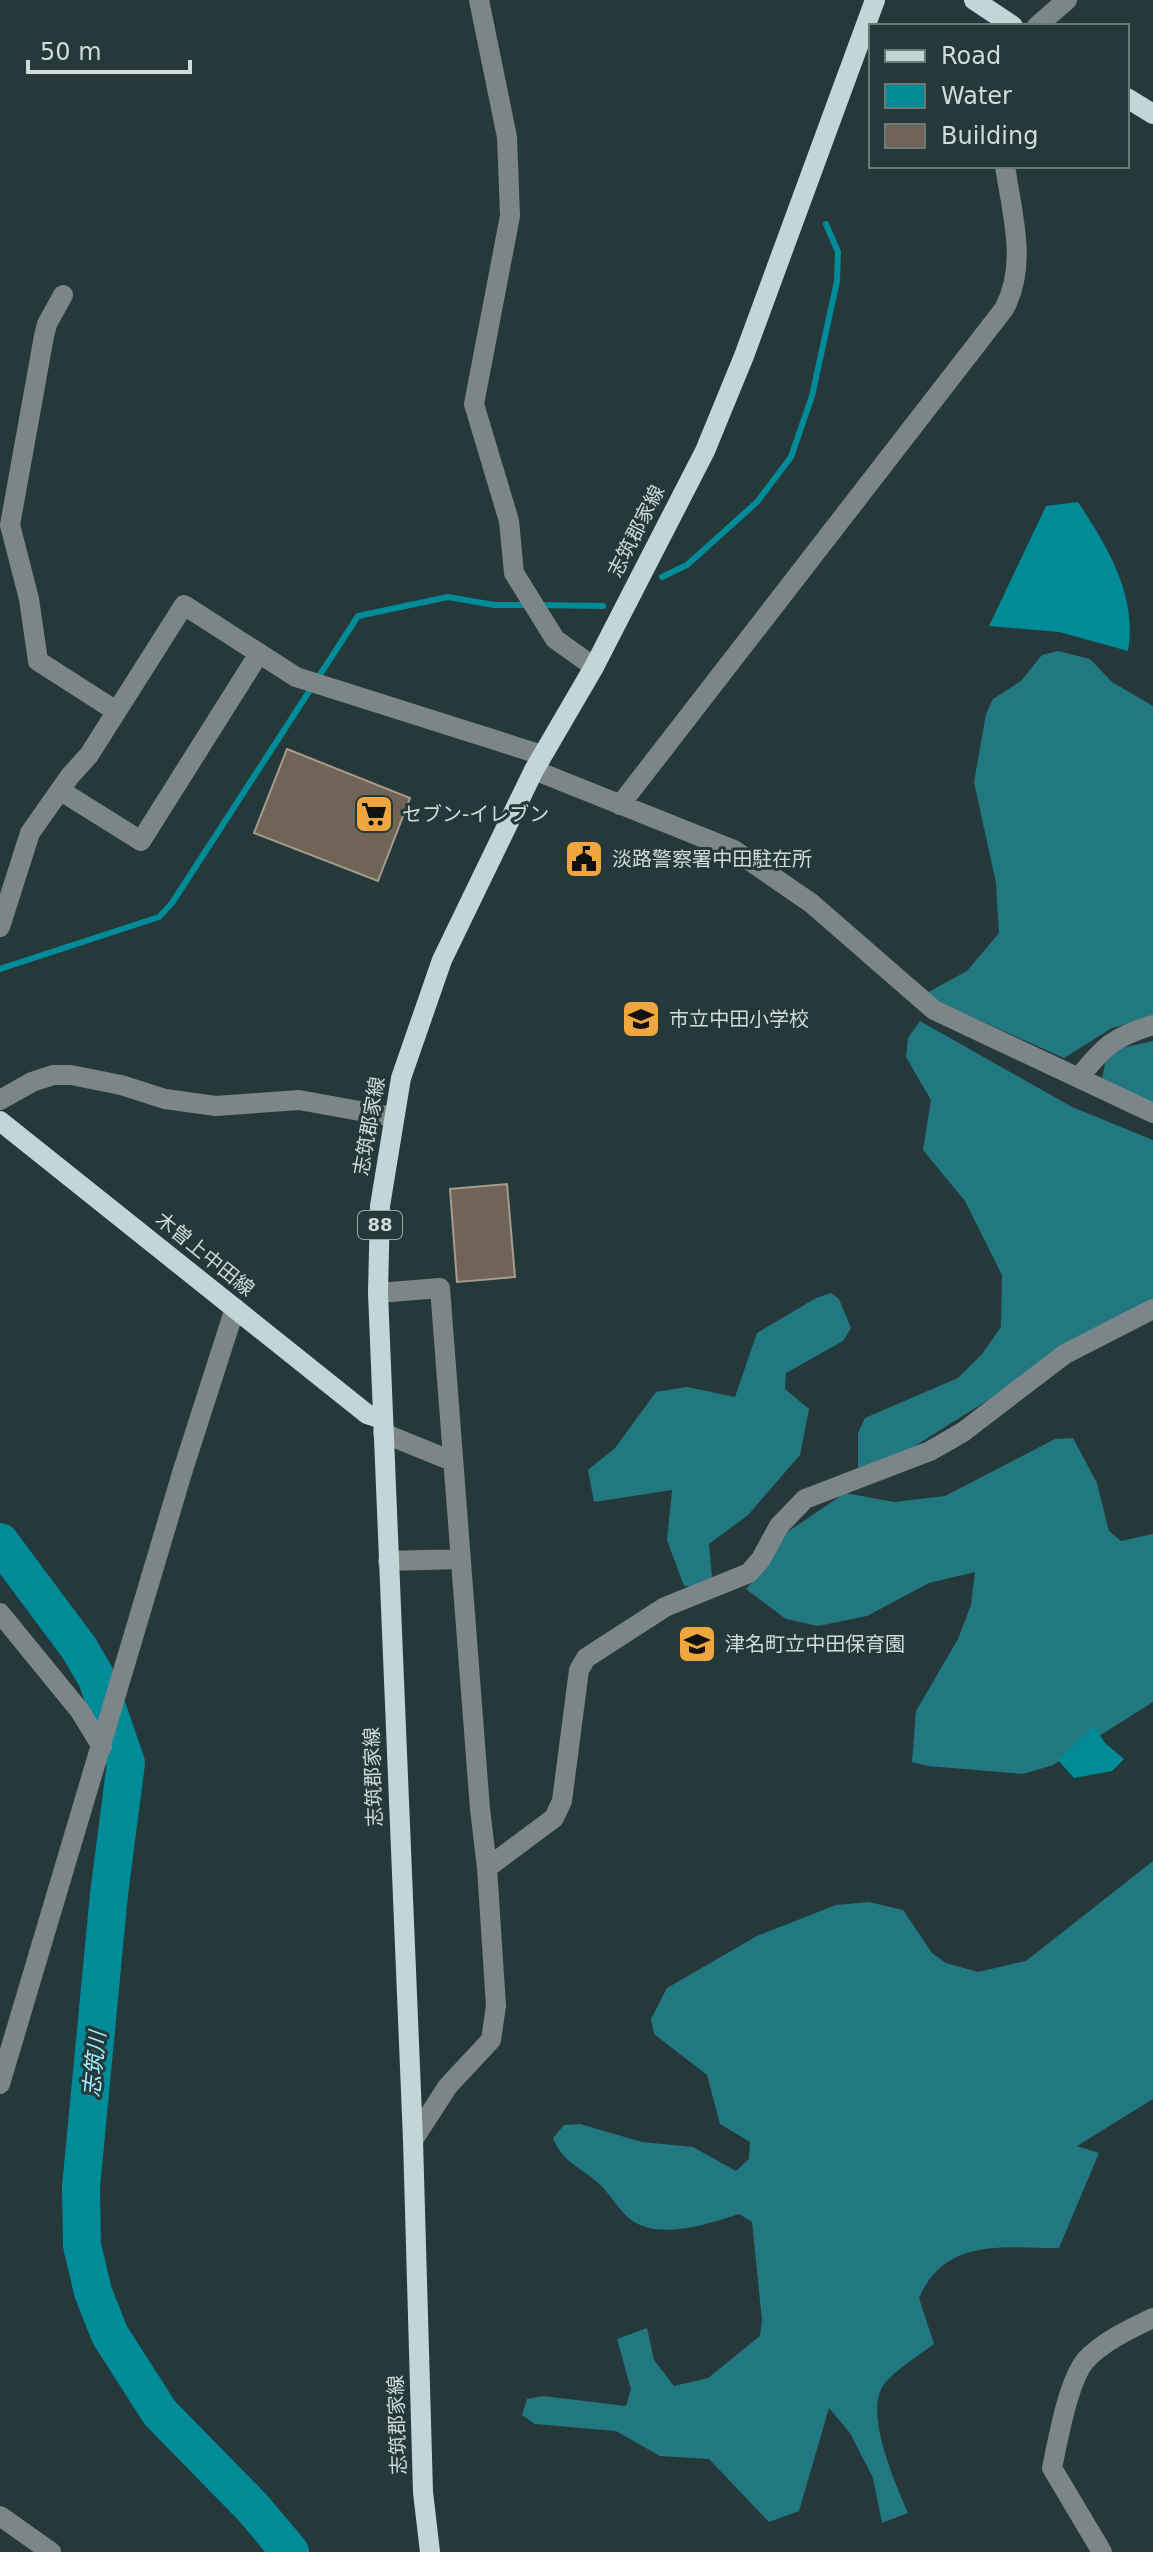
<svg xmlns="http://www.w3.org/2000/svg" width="1153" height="2552" font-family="'DejaVu Sans','Noto Sans JP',sans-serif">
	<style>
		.forest { fill: #227881 }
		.water { fill: #008b98 }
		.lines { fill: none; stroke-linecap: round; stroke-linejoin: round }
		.stream { stroke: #008b98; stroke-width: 6 }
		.river { stroke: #008b98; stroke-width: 38 }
		.building { fill: #6f6456; stroke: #a79b8c; stroke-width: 2 }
		.minor { stroke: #7c8587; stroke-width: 20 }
		.major { stroke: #c2d6d8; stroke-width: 20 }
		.labels { text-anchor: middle; stroke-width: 6; stroke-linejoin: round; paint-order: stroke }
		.shield { fill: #25393b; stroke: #9caaac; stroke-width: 2 }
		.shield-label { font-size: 18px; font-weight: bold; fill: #cfdbdc }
		.street-label { font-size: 20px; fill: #cfdbdc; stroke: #25393b }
		.poi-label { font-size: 20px; fill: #cfdbdc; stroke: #25393b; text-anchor: start }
		.water-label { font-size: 22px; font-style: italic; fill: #a1f0fa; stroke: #25393b }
	</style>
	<rect width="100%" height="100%" fill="#25393b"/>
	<!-- forest -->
	<path class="forest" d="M1058 651 1090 659 1112 682 1153 706V1017L1112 1028 1064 1058 923 995 967 971 999 933 996 883 974 782 986 714 993 699 1021 681 1042 655Z
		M920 1021 1072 1107 1153 1140V1306L1044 1365 902 1454 858 1468V1433L865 1418 958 1378 982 1354 1001 1327 1002 1275 965 1201 923 1150 931 1100 906 1057 908 1038Z
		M1153 1041V1103L1102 1080 1105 1063 1116 1049Z
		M831 1293 839 1299 851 1328 843 1341 786 1373 785 1389 809 1409 800 1455 748 1515 709 1544 712 1577 700 1587 684 1586 667 1540 672 1490 594 1502 588 1470 615 1448 656 1392 687 1387 735 1397 757 1333 816 1298Z
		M1073 1438 1097 1483 1109 1531 1121 1541 1153 1534V1702L1053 1765 1023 1774 928 1766 912 1762 916 1711 958 1639 971 1605 975 1572 929 1583 867 1616 818 1626 786 1619 746 1589 769 1563 786 1533 845 1493 894 1502 945 1496 1055 1439Z
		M1153 1861V2099L1077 2146 1099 2153 1059 2248C1004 2248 945 2237 919 2298L934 2344C918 2356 898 2368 885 2383 862 2410 896 2485 908 2513L882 2523 873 2478 850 2433 829 2408 799 2511 769 2522 709 2459 660 2456 616 2431 535 2424 522 2415 527 2399 543 2396 626 2406 631 2389 617 2339 647 2328 654 2360 674 2386 708 2378 760 2336 762 2320 752 2222 739 2214C709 2224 657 2241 630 2219 617 2208 609 2192 596 2181 578 2166 562 2161 553 2138L564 2125 580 2124 642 2142 693 2147 736 2171 749 2159 750 2142 720 2124 707 2075 654 2034 651 2019 667 1988 757 1936 836 1905 869 1902 903 1910 932 1953 946 1963 978 1972 1026 1961Z"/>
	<!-- water -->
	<path class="water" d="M1078 502C1107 546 1138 596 1128 651L1059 632 989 626 1046 506Z
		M1094 1726 1105 1743 1124 1759 1112 1771 1074 1778 1058 1760Z"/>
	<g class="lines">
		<!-- stream -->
		<path class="stream" d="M662 577 687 565 757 502 791 457 812 396 837 281 838 252 826 224
			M539 605 603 606
			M0 969 159 917 172 903 358 616 448 597 494 605H527"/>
		<!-- river -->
		<path class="river" d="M0 1542 79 1648 97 1679 126 1763 109 1894 81 2187 82 2245 93 2292 110 2335 160 2413 253 2508 290 2552"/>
	</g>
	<!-- building -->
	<path class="building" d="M287 749 410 798 378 881 254 833Z
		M507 1184 515 1277 457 1282 450 1189Z"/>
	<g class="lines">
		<!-- minor -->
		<path class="minor" d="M479 0 507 137 510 216 474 404 509 521 514 573 555 639 594 667
			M1037 26 1067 0
			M63 295 47 324 44 336 10 525 29 599 38 661 116 711
			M534 770 734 850 811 903 934 1010 1153 1113
			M61 791 141 841 258 655
			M620 805 1004 309C1028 265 1012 214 1005 166
			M0 927 30 833 70 776 89 755 184 605 296 677 542 755
			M1079 1077C1105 1046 1113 1037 1153 1025
			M0 1100 32 1082 53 1075H71L121 1085 165 1099 216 1106 299 1100 393 1117
			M378 1293 440 1288 480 1809 487 1868 496 2006 491 2040 448 2086 413 2140
			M383 1433 452 1461
			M388 1561 460 1559
			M0 1613 80 1711 102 1747
			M487 1868 554 1818 562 1801 579 1670 586 1658 665 1607 749 1573 761 1559 779 1526 805 1499 930 1451 963 1432 1065 1354 1153 1309
			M0 2084 182 1473 235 1308
			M0 2516 51 2552
			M1102 2552 1052 2468C1058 2440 1068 2382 1085 2361 1102 2342 1130 2329 1153 2318"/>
		<!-- major -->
		<path class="major" d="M974 0 1013 26
			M1127 98 1153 114
			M0 1121 367 1414 382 1419
			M430 2552 423 2492 413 2140 378 1293 380 1206 401 1078 442 960 534 770 594 667 705 451 744 356 875 0"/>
	</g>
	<!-- icons -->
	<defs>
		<symbol id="supermarket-square" viewBox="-11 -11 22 22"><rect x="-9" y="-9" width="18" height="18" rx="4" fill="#f0a63f" stroke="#25393b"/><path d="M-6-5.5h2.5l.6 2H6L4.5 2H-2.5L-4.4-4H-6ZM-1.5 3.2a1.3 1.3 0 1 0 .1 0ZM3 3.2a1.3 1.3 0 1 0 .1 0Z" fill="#111"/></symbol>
		<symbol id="civic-square" viewBox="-11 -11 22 22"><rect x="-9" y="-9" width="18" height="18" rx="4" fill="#f0a63f" stroke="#25393b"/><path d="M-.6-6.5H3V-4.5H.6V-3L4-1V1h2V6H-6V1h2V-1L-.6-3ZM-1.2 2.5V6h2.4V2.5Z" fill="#111"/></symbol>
		<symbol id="school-square" viewBox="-11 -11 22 22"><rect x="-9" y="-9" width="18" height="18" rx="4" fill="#f0a63f" stroke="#25393b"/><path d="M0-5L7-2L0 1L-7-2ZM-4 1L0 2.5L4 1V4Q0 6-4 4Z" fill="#111"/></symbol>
	</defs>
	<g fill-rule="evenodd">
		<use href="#supermarket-square" x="352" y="792" width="44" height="44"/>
		<use href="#civic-square" x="562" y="837" width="44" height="44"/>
		<use href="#school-square" x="619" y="997" width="44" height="44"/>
		<use href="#school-square" x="675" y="1622" width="44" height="44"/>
	</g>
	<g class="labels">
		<!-- shield labels -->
		<rect class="shield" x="358" y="1211" width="44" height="28" rx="6"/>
		<g class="shield-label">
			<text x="380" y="1231">88</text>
		</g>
		<!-- street labels -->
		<g class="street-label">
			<text transform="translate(636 531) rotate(-63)" y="7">志筑郡家線</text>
			<text transform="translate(369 1126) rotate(-80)" y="7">志筑郡家線</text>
			<text transform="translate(205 1254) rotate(39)" y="7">木曽上中田線</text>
			<text transform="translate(373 1777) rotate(-92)" y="7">志筑郡家線</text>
			<text transform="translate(397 2425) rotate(-92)" y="7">志筑郡家線</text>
		</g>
		<!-- poi labels -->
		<g class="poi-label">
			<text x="402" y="821">セブン-イレブン</text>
			<text x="612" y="866">淡路警察署中田駐在所</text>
			<text x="669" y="1026">市立中田小学校</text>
			<text x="725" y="1651">津名町立中田保育園</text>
		</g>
		<!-- water labels -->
		<g class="water-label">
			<text transform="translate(94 2064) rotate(-84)" y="8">志筑川</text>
		</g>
	</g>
	<!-- legend -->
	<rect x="869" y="24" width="260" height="144" fill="#25393b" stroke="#697a7b" stroke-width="2"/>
	<rect x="885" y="50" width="40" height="12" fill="#c2d6d8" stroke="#697a7b" stroke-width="2"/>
	<text x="941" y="64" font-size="24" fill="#cfdbdc">Road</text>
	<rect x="885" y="84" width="40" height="24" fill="#008b98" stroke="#697a7b" stroke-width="2"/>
	<text x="941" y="104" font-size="24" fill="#cfdbdc">Water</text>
	<rect x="885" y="124" width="40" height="24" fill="#6f6456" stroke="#697a7b" stroke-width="2"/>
	<text x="941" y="144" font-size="24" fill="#cfdbdc">Building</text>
	<!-- scale -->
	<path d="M28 60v12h162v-12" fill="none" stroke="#cfdbdc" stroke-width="4"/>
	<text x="40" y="60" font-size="24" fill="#cfdbdc" stroke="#25393b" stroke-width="6" paint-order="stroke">50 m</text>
</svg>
